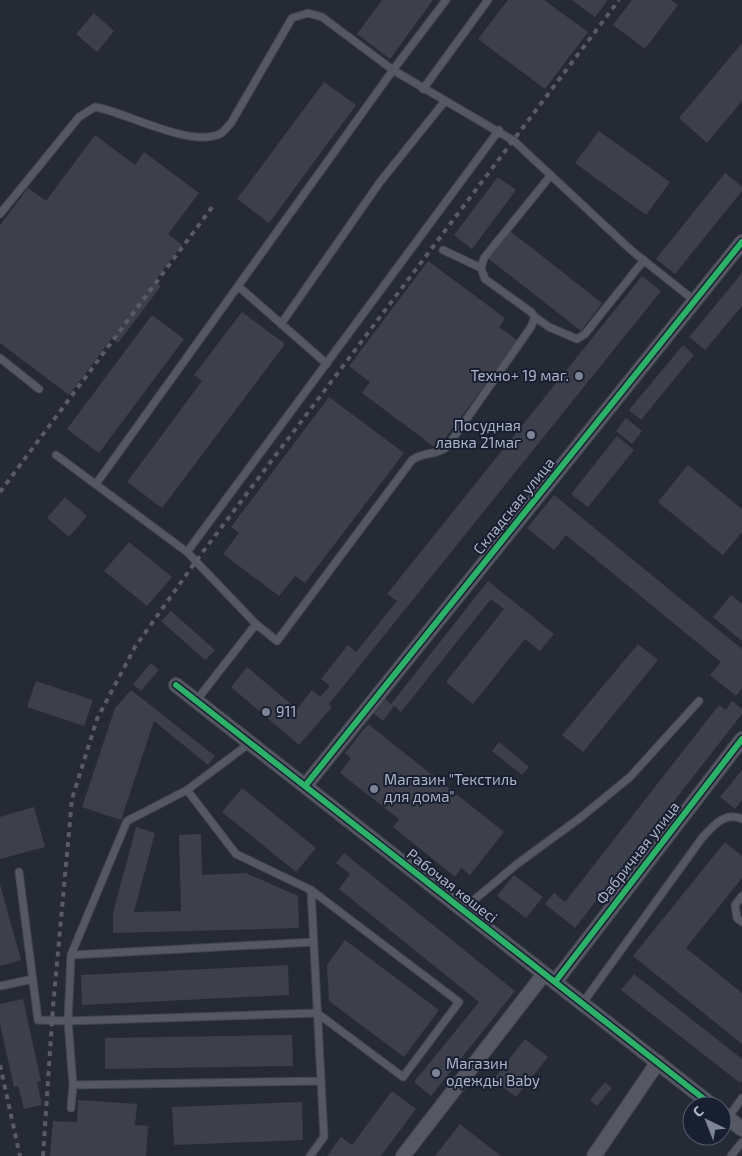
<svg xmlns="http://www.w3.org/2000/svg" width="742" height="1156" font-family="'Exo 2',sans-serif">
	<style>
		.building { fill: #3d404b }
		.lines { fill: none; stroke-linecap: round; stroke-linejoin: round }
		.service-casing { stroke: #41454e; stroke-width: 9 }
		.minor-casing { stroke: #41454e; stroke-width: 16 }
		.service { stroke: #555863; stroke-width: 7 }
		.minor { stroke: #555863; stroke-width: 14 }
		.rail { stroke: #595c66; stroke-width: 4; stroke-dasharray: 5 5; stroke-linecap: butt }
		.cycleway-casing { stroke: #181f30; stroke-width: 9 }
		.cycleway { stroke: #2db169; stroke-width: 6 }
		.poi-dot { fill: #7d8495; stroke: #181f30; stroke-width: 2 }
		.labels { text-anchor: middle; stroke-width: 4; stroke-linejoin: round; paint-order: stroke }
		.poi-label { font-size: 15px; fill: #adb4c8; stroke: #181f30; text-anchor: start }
		.street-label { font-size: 15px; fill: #adb4c8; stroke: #181f30 }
	</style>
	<rect width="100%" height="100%" fill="#252a35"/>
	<!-- building -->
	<path class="building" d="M382 0H433L390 59 357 34Z
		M508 0H544L588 32 545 89 478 39Z
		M572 0H608L595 17Z
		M632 0H671L678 5 645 49 613 25Z
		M94 13 114 31 97 52 76 34Z
		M742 43V101L707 143 679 118Z
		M324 82 356 105 269 223 237 199Z
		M599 131 670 182 646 215 575 163Z
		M95 135 135 165 144 152 199 193 168 234 182 245 154 282 161 286 118 343 112 338 69 395 0 343V225L28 188 46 201Z
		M725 173 742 187V191L675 274 656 259Z
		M498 177 516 190 472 249 454 235Z
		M510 231 602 303 581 331 489 259Z
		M428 261 505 318 499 327 518 341 437 449 362 393 370 382 349 366Z
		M742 273V306L705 350 689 337Z
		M642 276 661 291 329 704 332 707 299 745 231 687 247 667 297 709 312 690 320 697 330 686 321 679 348 645 356 652 397 601 387 594Z
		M242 312 285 344 162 508 127 482 202 381 194 375Z
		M152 315 184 339 99 453 67 429Z
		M683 345 694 355 641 420 629 410Z
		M329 397 404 453 305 583 295 576 279 596 223 554 239 533 231 527Z
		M626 418 642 431 632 444 616 431Z
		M617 436 634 450 588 507 571 494Z
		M688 465 742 509V532L723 555 658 502Z
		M554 495 742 649V688L736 696 710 675 721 662 566 535 554 550 527 528Z
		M65 497 87 516 69 537 47 518Z
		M129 542 172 577 147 606 104 571Z
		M488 581 554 634 540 651 525 639 473 704 446 682 504 609 491 599 401 712 394 706 383 721 373 713 384 698 391 704Z
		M731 595 742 604V641L713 617Z
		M171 611 215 650 205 660 161 621Z
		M638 644 658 660 583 752 562 735Z
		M151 663 159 670 141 691 133 684Z
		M36 681 93 700 84 726 27 707Z
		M131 690 215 756 208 765 154 721 121 820 82 807 115 708Z
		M732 701 742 709V714L575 928 545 904 554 893 565 902 719 705 726 710Z
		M368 724 504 832 470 875 461 868 455 877 393 827 399 819 340 773 351 758 345 753Z
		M499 742 529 767 522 775 492 751Z
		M742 770V800L735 809 720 797Z
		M242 788 316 848 296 872 222 812Z
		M34 807 45 847 0 859V817Z
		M136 827 155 833 134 912 181 911 179 835 201 834 202 875 246 873 298 896 299 928 113 933V913Z
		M725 842 742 856V878L686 948 742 993V1044L633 956Z
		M344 853 515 991 431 1096 414 1082 479 1002 339 889 350 874 336 863Z
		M514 875 543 897 526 918 497 896Z
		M0 884 21 960 0 966Z
		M345 940 439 1010 404 1057 329 1001 327 965Z
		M288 965 289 995 82 1005 81 975Z
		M634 974 742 1059V1080L740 1083 621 990Z
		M23 999 41 1081 37 1082 42 1105 24 1109 18 1086 14 1087 0 1024V1004Z
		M292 1035 293 1066 105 1069V1038Z
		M525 1039 548 1057 516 1097 493 1080Z
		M605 1082 612 1088 597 1106 590 1100Z
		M392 1091 416 1109 381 1156H327L341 1137 352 1145Z
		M78 1100 137 1104 135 1125 148 1126 146 1156H50L53 1121 77 1122Z
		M302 1102 303 1140 174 1145 172 1107Z
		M460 1124 501 1156H435Z"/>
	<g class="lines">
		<defs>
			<path id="service" d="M423 89 488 0
				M0 214 79 117 95 107C126 112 189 148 220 134 224 132 228 126 231 123L292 18 308 13 322 17 393 70 446 0
				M443 250 481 268
				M238 286 327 364
				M535 317 549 327 577 339 585 334 644 260
				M281 324 380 182 445 101
				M0 358 39 389
				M56 455 187 552 256 624 277 641 412 460C426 451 434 456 447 447L531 327 535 317 531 312 485 279 481 268 484 258 551 175
				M96 484 393 70 514 141 632 251 695 301
				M187 552 499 130
				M196 701 256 624
				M19 872 38 1020 68 1021 317 1013 403 1077 459 1002 311 890 236 854 187 790
				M742 896 735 905 737 918 742 922
				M462 910 517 864 580 818 630 777 699 701
				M71 955 314 942
				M0 986 33 979
				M582 1004 702 838C713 826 725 811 742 819
				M73 1085 321 1081
				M71 1108 73 1085 68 1021 71 955 127 821 187 790 250 743
				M728 1118 742 1098
				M310 1156 324 1137 311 890
				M731 1156 742 1142"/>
			<path id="minor" d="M176 685 713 1106
				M305 786 742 242
				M555 982 742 739
				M722 1113 742 1129
				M403 1156 544 974
				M594 1156 658 1062"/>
		</defs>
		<!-- service casing -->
		<use href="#service" class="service-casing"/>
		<!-- minor casing -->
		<use href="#minor" class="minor-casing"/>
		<!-- service -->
		<use href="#service" class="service"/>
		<!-- minor -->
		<use href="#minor" class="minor"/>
		<!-- rail -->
		<path class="rail" d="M0 492 213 206
			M0 1065 20 1156
			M43 1156 53 1007 72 799 97 719 135 647 196 561 619 0"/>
		<defs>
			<path id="cycleway" d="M176 685 713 1106
				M305 786 742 242
				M555 982 742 739"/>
		</defs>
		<!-- cycleway casing -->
		<use href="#cycleway" class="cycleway-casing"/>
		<!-- cycleway -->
		<use href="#cycleway" class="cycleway"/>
	</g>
	<!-- markers -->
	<g class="poi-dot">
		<circle cx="579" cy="376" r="5"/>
		<circle cx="531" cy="435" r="5"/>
		<circle cx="266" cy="712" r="5"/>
		<circle cx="374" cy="789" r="5"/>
		<circle cx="436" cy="1073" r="5"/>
	</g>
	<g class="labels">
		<!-- poi labels -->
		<g class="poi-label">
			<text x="569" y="381" text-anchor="end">Техно+ 19 маг.</text>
			<text x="521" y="431" text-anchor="end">Посудная<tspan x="521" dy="17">лавка 21маг</tspan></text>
			<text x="276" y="717">911</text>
			<text x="384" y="785">Магазин "Текстиль<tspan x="384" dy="17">для дома"</tspan></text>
			<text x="446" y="1069">Магазин<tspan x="446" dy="17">одежды Baby</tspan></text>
		</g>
		<!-- street labels -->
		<g class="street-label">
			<text transform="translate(514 506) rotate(-51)" y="5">Складская улица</text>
			<text transform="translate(638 853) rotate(-52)" y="5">Фабричная улица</text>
			<text transform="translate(452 886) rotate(38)" y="5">Рабочая көшесі</text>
		</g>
	</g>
	<!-- north arrow -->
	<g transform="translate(707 1121) rotate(317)"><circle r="24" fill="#181f30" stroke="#545b6d"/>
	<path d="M0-4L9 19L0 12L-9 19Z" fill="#7d8495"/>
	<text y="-8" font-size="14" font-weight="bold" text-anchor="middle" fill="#adb4c8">С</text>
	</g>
</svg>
